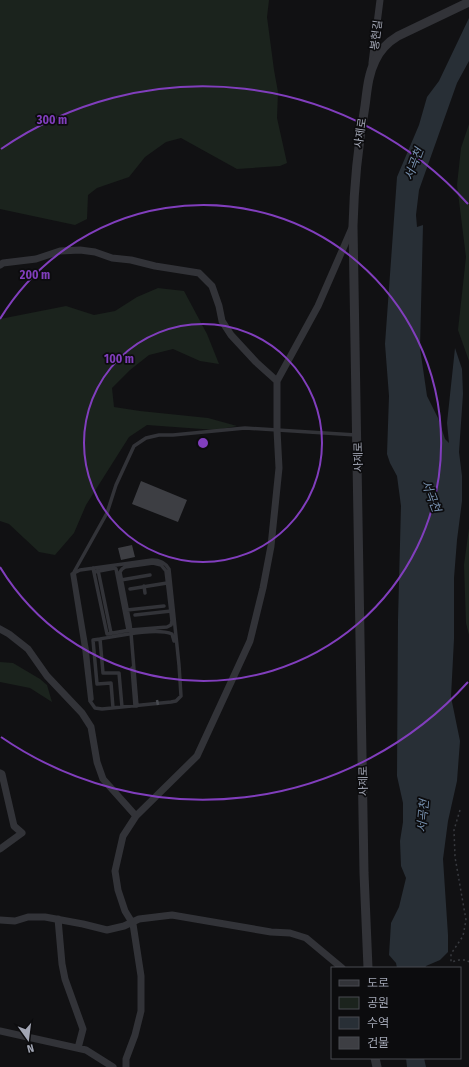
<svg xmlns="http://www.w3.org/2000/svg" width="469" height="1067" font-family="'Fira Sans Condensed','Noto Sans KR',sans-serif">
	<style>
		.green { fill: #1b231d }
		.water { fill: #282f36 }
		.building { fill: #3d3e43 }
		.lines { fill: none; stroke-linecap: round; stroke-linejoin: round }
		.path { stroke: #383a3f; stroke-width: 1.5; stroke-dasharray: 2 3; stroke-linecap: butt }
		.service { stroke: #323338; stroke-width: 3.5 }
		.minor { stroke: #323338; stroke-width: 7 }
		.tertiary { stroke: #323338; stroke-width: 9 }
		.rail { stroke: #47494f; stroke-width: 2.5; stroke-dasharray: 5 4; stroke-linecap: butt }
		.ring { fill: none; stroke: #813ebd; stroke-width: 2 }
		.labels { text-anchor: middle; stroke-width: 3.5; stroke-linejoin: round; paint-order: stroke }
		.street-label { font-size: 11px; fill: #a2a6b4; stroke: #0c0c0e }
		.water-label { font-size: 12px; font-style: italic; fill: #7892b0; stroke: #0c0c0e }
		.centre { fill: #813ebd; stroke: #0c0c0e; stroke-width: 2 }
		.ring-label { font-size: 12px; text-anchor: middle; font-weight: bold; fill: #813ebd; stroke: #0c0c0e; stroke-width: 3.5; stroke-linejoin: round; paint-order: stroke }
	</style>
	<rect width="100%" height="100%" fill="#111113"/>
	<!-- green -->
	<path class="green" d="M0 0H269L267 17 274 70 278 92 277 118 287 163 280 166 237 169 181 138 166 142 145 157 129 177 97 188 88 195 87 219 75 225 0 209Z
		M469 124V361L458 330 466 257 457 185 461 148Z
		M158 288 184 291 207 334 219 364 200 361 173 349 149 355 130 370 112 388 114 407 140 411 208 418 237 426 216 430 147 425 129 437 86 505 74 533 55 555 39 552 9 524 0 521V319L66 306 94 315 115 311 137 297Z
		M469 528V635L466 623 464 565Z
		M0 662 13 663 40 679 47 685 52 702 30 688 0 682Z"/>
	<!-- water -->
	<path class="water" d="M469 18V61L457 83 419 190 416 215 417 227 423 225 420 348 427 396 438 418 445 439 449 443 447 423 455 348 462 369 463 394 459 452 462 476V501L457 540 454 578V639L451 697 460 741 457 781 448 821 443 859 448 935V952L440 960 426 966 425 968H397L396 963 389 955 391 923 399 907 406 878 401 866 400 841 403 822V803L397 776 398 620 401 506 397 476 390 463 387 454 389 396 385 344 397 177 419 125 427 97 439 81Z
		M406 1058H424L426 1067H407Z"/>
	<!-- building -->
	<path class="building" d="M141 481 187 500 178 522 132 504Z
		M132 545 135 557 121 560 118 548Z"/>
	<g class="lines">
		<!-- path -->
		<path class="path" d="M460 810 454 830 455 857 466 920 463 936 451 954V962L459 960H467L469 962"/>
		<!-- service -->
		<path class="service" d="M152 560C160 560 165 562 169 569L179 665 181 696 176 701 171 702 102 709 95 708 90 701 84 650 72 574 80 570Z
			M93 568 107 634 130 630 167 627 171 625 172 621 166 571 161 565 153 563 125 567 122 569 120 572 130 624 131 633 137 706
			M98 570 111 633
			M94 572 115 568 116 569 128 630
			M121 580 150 575
			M144 586 145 593
			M130 589 167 583
			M127 610 164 606
			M135 615 171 611
			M100 639 93 640 97 684 111 683 113 708
			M132 668 135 706
			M90 701 92 699 87 649 74 572 107 513 116 485 134 446 146 438 159 435H173L245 428 356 435
			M122 707 119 673H103L100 639C117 636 157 627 172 634L174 641"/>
		<!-- minor -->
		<path class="minor" d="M372 63 380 0
			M0 265 3 263 36 259 60 251 80 250 95 252 112 258 131 260 155 266 199 273 212 286 219 306 222 321 231 335 256 362 277 381
			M0 629 9 634 28 649 47 676 82 713 91 727 97 762 103 779 136 816
			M0 773 2 774 14 826 22 833 0 849
			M58 919 62 964 65 979 83 1029 78 1048
			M0 920 15 921 28 917H45L83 924 107 930 124 926 139 919 172 915 271 932 290 933 306 938 342 968
			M0 1031 86 1050 113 1067
			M126 1067V1059L135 1035 141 1011V976L133 924 125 911 118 890 115 871 123 836 136 816 197 756 250 641 263 588 271 546 279 468 277 430V381L318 306 352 228"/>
		<!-- tertiary -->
		<path class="tertiary" d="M368 968 364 873 353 226C354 185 358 146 365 106 367 91 368 75 375 61 380 50 388 42 398 36L469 2
			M375 1058 377 1067"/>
		<!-- rail -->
		<path class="rail" d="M157 700 158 705"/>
	</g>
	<!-- distance rings -->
	<g class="ring">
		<circle cx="203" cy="443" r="119"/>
		<path d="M0 319A238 238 0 1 1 0 567"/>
		<path d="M468 682A357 357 0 0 1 1 737M1 149A357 357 0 0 1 468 204"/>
	</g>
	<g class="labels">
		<!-- street labels -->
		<g class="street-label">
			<text transform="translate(376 35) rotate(-83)" y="4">봉현길</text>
			<text transform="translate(360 133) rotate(-82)" y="4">사제로</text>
			<text transform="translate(358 457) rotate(-91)" y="4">사제로</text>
			<text transform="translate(363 781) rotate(-91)" y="4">사제로</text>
		</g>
		<!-- water labels -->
		<g class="water-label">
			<text transform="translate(414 164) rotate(-70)" y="4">서곡천</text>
			<text transform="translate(431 496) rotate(69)" y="4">서곡천</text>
			<text transform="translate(423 816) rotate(-85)" y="4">서곡천</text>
		</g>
	</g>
	<circle cx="203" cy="443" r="6" class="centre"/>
	<g class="ring-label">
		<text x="52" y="124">300 m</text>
		<text x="35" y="279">200 m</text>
		<text x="119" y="363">100 m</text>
	</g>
	<!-- legend -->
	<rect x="331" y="967" width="130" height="92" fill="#0c0c0e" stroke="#484a50"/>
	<rect x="339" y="980" width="20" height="6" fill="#323338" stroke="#484a50"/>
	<text x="367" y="987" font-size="12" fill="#a2a6b4">도로</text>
	<rect x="339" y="997" width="20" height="12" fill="#1b231d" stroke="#484a50"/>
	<text x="367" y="1007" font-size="12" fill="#a2a6b4">공원</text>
	<rect x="339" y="1017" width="20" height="12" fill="#282f36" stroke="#484a50"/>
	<text x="367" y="1027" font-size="12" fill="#a2a6b4">수역</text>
	<rect x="339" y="1037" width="20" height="12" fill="#3d3e43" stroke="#484a50"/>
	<text x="367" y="1047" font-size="12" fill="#a2a6b4">건물</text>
	<!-- north arrow -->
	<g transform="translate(28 1039) rotate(166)" stroke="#0c0c0e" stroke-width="3" paint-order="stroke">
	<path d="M0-3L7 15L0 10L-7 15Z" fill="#a2a6b4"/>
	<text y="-6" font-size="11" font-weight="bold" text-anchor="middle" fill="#a2a6b4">N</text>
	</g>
</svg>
